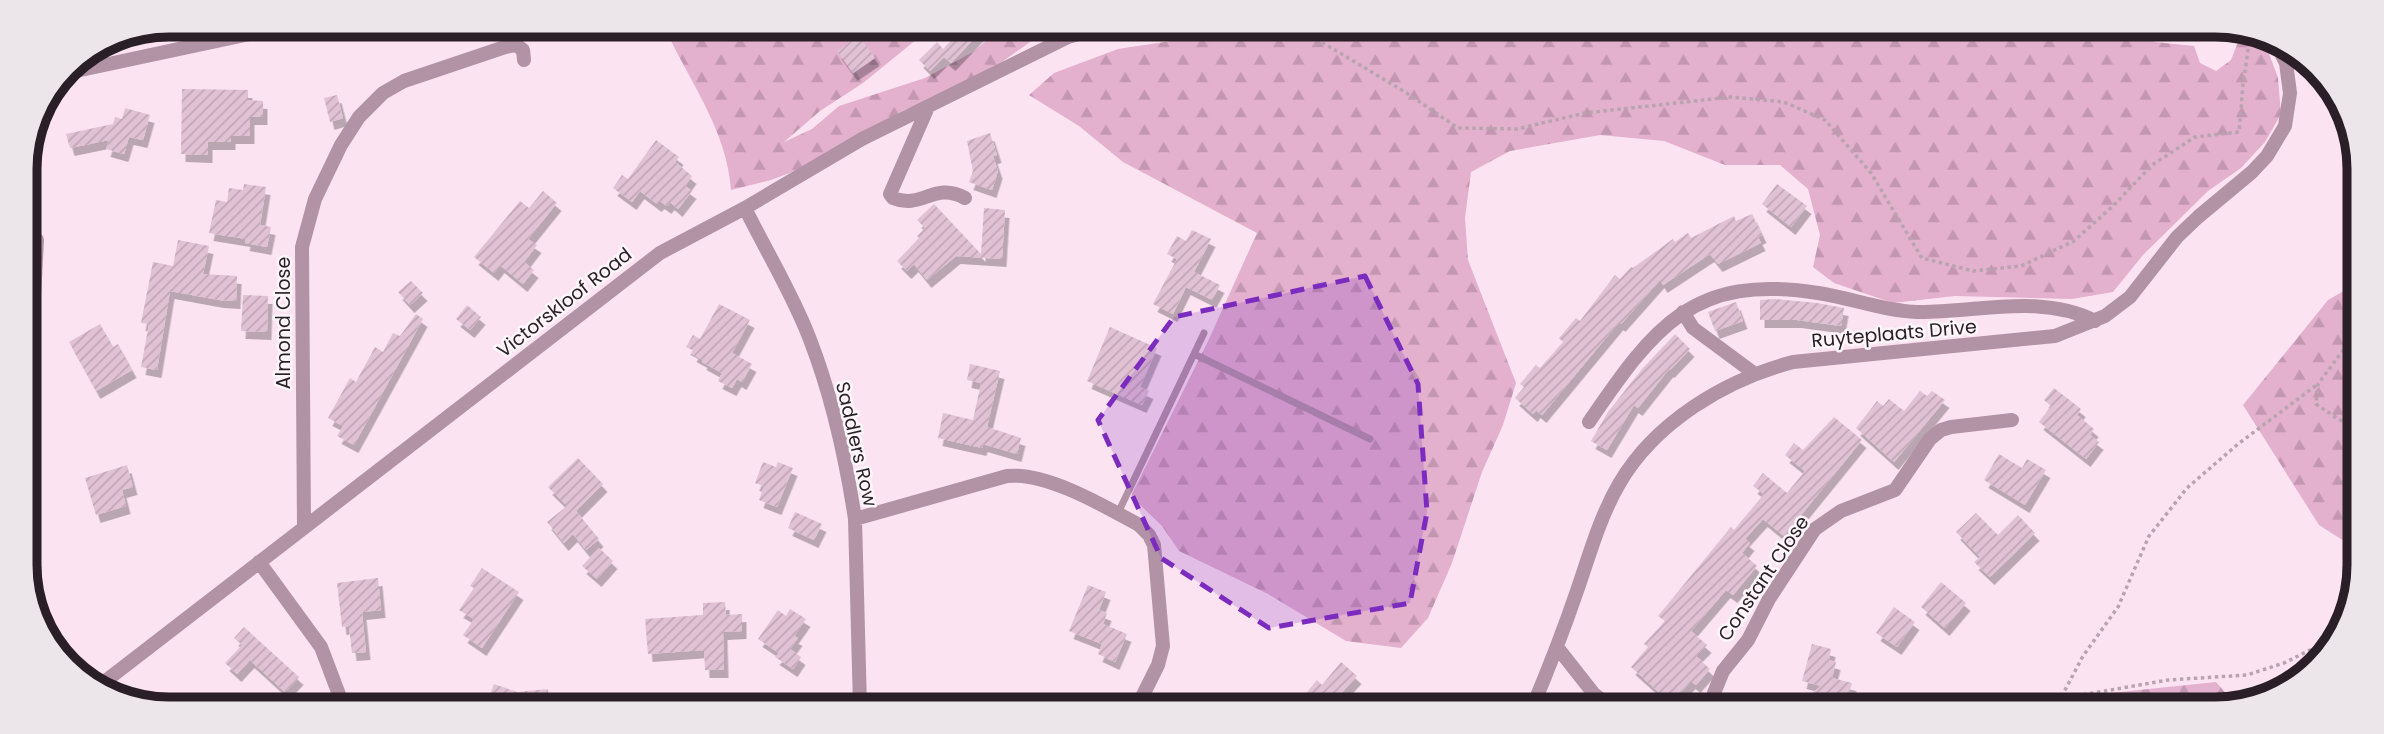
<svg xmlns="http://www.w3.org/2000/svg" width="2384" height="734" font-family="Poppins,sans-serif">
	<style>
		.forest { fill: url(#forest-firs) }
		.building { fill: url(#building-hatch); filter: url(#shadow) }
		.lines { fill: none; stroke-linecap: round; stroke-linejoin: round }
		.path { stroke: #b8a4af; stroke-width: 3.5; stroke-dasharray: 3.5 3.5; stroke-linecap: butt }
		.lane { stroke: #b292a5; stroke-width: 7 }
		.street { stroke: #b292a5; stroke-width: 14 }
		.marked { fill: #7b2cbf; fill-opacity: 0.2; stroke: #7b2cbf; stroke-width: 5; stroke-dasharray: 14 9; stroke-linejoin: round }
		.labels { text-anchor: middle; stroke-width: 5; stroke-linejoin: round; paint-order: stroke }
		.street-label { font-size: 19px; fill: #2a1f26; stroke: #fdf6fa }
		.rim { fill: none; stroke: #2a1f26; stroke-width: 9 }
	</style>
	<defs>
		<pattern id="forest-firs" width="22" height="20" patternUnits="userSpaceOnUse" patternTransform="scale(1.75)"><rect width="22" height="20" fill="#e3b0ce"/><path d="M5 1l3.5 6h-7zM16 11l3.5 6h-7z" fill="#c397b1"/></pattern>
		<pattern id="building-hatch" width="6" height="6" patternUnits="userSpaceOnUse" patternTransform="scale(1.75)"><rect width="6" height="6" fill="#e1c2d4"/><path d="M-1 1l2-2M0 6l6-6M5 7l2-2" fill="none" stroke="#c1a6b6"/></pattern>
		<filter id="shadow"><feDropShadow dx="4.5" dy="8" stdDeviation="0" flood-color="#0004"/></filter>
	</defs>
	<rect width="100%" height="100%" fill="#fce3f1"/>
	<!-- forest -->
	<path class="forest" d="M664 26H933L863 83 820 111 784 142 812 129 839 106 925 78 973 52 1003 26 1043 27 1044 32 992 69 941 96 904 110 813 164 771 180 731 190C727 129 688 80 664 26Z
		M1212 27 1968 29 1998 32 2016 29H2132L2155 42 2194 46 2200 63 2216 71 2231 60 2243 29H2247L2264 40 2278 78 2281 114 2265 142 2241 168 2208 191 2143 255 2113 292 2072 299 1955 296 1893 303 1834 283 1813 267 1820 235 1808 189 1780 165H1725L1664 141 1600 135 1510 151 1471 172 1465 218 1468 260 1516 383 1503 425 1482 472 1452 563 1428 618 1401 648 1346 641 1268 594 1179 551 1162 526 1131 496 1209 339 1257 233 1123 162 1079 126 1029 95 1054 73 1118 49 1211 35Z
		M2356 284 2355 548 2319 525 2243 405 2328 300Z
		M2216 682 2236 705 2224 709H2073L2110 693Z"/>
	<!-- building -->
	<path class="building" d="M965 26H986L951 63 944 57 930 71 919 60 937 42 943 49Z
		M859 36 875 58 853 73 837 51Z
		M182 89 248 90V100L263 101V117H250V136H231V142H208V155L181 154Z
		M337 95 343 118 330 122 324 98Z
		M125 108 150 115 143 140 129 137 124 154 106 149 109 140 70 148 66 134 113 124 115 117 122 119Z
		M990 133 997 155 993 156 998 171 992 190 969 182 973 171 967 141Z
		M656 140 679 157 675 162 692 176 685 186 692 191 678 209 670 202 667 206 660 201 657 204 640 191 632 202 613 188 622 175 628 179Z
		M244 184 266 187 260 225 271 227 267 247 245 243 246 239 209 233 216 200 227 202 229 188 243 190Z
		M1777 184 1807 206 1791 227 1762 204Z
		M543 191 557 203 528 239 537 245 524 262 534 270 523 284 500 265 494 273 474 257 520 201 529 208Z
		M934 204 981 254 984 208 1005 210 1002 259 956 256 927 280 914 264 907 271 897 261 919 238 917 236 925 228 917 220Z
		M1752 214 1762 235 1758 237 1761 243 1718 264 1710 254 1663 285 1660 280 1621 324 1619 322 1542 415 1536 410 1533 414 1515 398 1524 387 1520 384 1536 365 1540 368 1563 342 1559 338 1576 318 1580 321 1615 275 1620 279 1631 267 1633 268 1673 239 1675 242 1688 233 1691 238 1734 216 1736 221Z
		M1192 230 1211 239 1194 272 1220 285 1212 300 1186 287 1173 314 1153 304 1177 259 1167 254 1177 236 1186 241Z
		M178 240 209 246 203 274 237 276 236 301 219 300 170 291 157 370 141 367 149 324 141 323 153 262 173 266Z
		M411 281 423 293 410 305 398 292Z
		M243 295 268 296 267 332 241 331Z
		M1775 299 1817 303 1844 308 1841 326 1797 320H1760V300Z
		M1736 302 1743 321 1715 331 1708 312Z
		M719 304 750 320 732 353 752 364 742 382 737 379 732 388 718 381 722 373 702 362 703 360 692 354 694 351 686 347 693 335 700 339Z
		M467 305 481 317 470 330 456 319Z
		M416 314 423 319 354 445 337 436 343 426 328 418 350 378 356 382 375 347 383 352 393 333 400 336Z
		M100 324 113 347 118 344 132 370 96 391 69 342Z
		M1110 327 1157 348 1140 387 1149 391 1142 405 1087 381Z
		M1675 334 1690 349 1670 370 1669 369 1638 408 1634 405 1607 450 1591 441 1608 412 1642 369Z
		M970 364 1000 371 987 427 1021 438 1017 454 983 444 982 448 938 438 943 413 973 420 981 383 967 380Z
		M2054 388 2081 409 2077 415 2094 429 2090 435 2099 442 2086 459 2039 422 2051 406 2044 400Z
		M1920 391 1927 396 1932 391 1945 400 1894 462 1856 428 1877 401 1883 406 1889 399 1904 411Z
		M1834 417 1862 440 1784 536 1763 519 1745 539 1750 543 1742 553 1757 566 1733 595 1726 590 1691 631 1707 645 1696 656 1710 669 1696 685 1691 681 1671 703 1631 667 1648 647 1644 644 1665 621 1658 616 1731 527 1734 530 1764 494 1753 486 1763 473 1787 493 1805 471 1785 455 1794 443 1803 450Z
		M1999 454 2022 468 2027 459 2046 470 2025 505 1984 480Z
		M578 458 603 484 576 511 599 539 586 550 573 534 564 543 547 522 567 506 548 487Z
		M763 462 776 467 778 462 793 468 777 507 759 500 764 486 755 483Z
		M127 465 133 487 122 490 126 506 96 515 85 478Z
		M795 512 822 524 814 540 788 528Z
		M1976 513 1998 535 2018 515 2035 533 1990 577 1974 562 1980 557 1956 532Z
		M599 548 613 561 597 579 582 566Z
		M482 568 519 592 482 648 463 635 474 619 459 610 474 588 470 586Z
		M378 578 381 610 362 612 366 652 352 653 349 626 342 627 337 583Z
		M1941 582 1966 603 1945 628 1921 607Z
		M1088 585 1106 592 1099 610 1107 613 1103 624 1127 634 1115 662 1098 654 1102 644 1069 631Z
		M725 602 726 615 742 614V631L723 632 724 670H705L704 650 648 654 645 619 703 615V603Z
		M1894 607 1915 622 1897 647 1876 633Z
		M790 609 806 619 794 636 798 638 790 649 801 657 793 669 775 657 779 653 758 639 778 610 786 616Z
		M244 627 299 677 285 692 250 660 237 674 225 663 242 645 234 638Z
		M1812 644 1831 649 1829 660 1836 662 1832 678 1852 683 1845 708H1793L1821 686 1802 681Z
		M1341 662 1357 676 1337 698 1348 707H1295L1317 680 1322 685Z
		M494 684 517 692 548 689 549 706 484 705V696L490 695Z"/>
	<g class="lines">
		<!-- path -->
		<path class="path" d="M1283 27 1325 44 1405 92 1458 128 1517 129 1585 113 1731 97 1784 102 1825 120 1871 173 1922 258 1973 271 2021 266 2074 241 2113 206 2152 165 2195 137 2239 132 2243 85 2251 29
			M2355 427 2338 419 2316 404 2318 384 2356 333
			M2058 707 2082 695 2168 680 2247 675 2284 663 2318 646 2333 635
			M2055 709 2083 656 2118 607 2149 536 2187 488 2238 444 2318 384"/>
		<!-- lane -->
		<path class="lane" d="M1194 354 1370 439
			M1118 513 1204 333"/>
		<!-- street -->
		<path class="street" d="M62 74 291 25
			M928 107 890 194 893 198C922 210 934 181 965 198
			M745 208C766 251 792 293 809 337 831 393 846 460 855 519L860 706
			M1683 312 1693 328 1755 374
			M1589 422C1654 327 1693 273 1818 293 1851 298 1884 311 1917 312 1975 313 2040 293 2095 321
			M26 446 37 240
			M855 519 1007 476C1047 472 1104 506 1139 525L1149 535 1154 545 1163 646 1158 665 1137 707
			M304 526 302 247 315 199 341 145 359 117 383 93 404 81 505 47 516 45 523 50 524 60
			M259 562 321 647 343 705
			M1557 647 1594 694 1612 708
			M99 686 660 253 745 208 862 139 1068 37 1102 27
			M1532 708C1549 668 1564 629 1578 588 1590 553 1600 517 1619 484 1655 422 1725 380 1793 362L2055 336 2105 316 2130 297 2177 237 2198 217 2252 172 2267 156 2285 126 2290 93 2286 63 2277 45
			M1712 708 1714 693 1723 671 1748 640 1769 599 1815 529 1841 511 1895 490 1930 439 1941 430 1951 427 2012 420"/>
	</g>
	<!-- marked area -->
	<path class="marked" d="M1365 276 1418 384 1427 512 1410 603 1269 628 1161 558 1098 420 1174 317Z"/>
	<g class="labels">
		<!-- street labels -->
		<g class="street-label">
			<text transform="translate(564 302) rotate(-38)" y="7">Victorskloof Road</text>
			<text transform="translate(283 323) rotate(-90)" y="7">Almond Close</text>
			<text transform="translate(1894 333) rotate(-5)" y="7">Ruyteplaats Drive</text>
			<text transform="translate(857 444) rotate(77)" y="7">Saddlers Row</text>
			<text transform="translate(1763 578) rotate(-56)" y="7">Constant Close</text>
		</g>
	</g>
	<!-- crop -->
	<path d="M0 0H2384V734H0ZM169 37H2215A132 132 0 0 1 2347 169V565A132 132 0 0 1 2215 697H169A132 132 0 0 1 37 565V169A132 132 0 0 1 169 37Z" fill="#ece5e9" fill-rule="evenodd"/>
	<path class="rim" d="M169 37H2215A132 132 0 0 1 2347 169V565A132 132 0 0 1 2215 697H169A132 132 0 0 1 37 565V169A132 132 0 0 1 169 37Z"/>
</svg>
